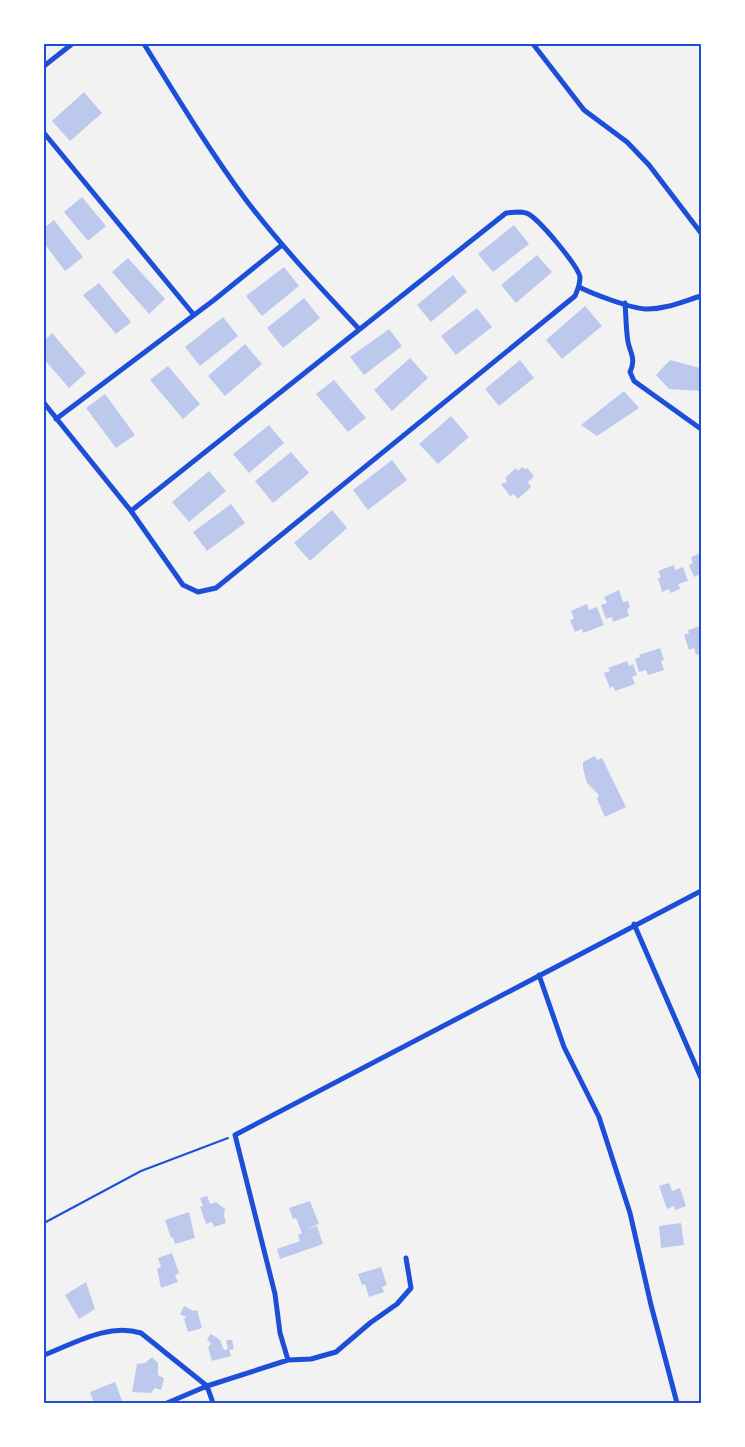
<svg xmlns="http://www.w3.org/2000/svg" width="745" height="1447" font-family="'Space Grotesk',sans-serif">
	<style>
		.building { fill: #bdc9ec }
		.lines { fill: none; stroke-linecap: round; stroke-linejoin: round }
		.path { stroke: #1d4ed8; stroke-width: 2 }
		.minor { stroke: #1d4ed8; stroke-width: 5 }
		.neatline { fill: none; stroke: #1d4ed8; stroke-width: 2 }
	</style>
	<rect width="100%" height="100%" fill="#f2f2f2"/>
	<!-- building -->
	<path class="building" d="M84 92 102 113 70 141 52 121Z
		M82 197 106 226 88 241 64 212Z
		M54 220 83 257 65 271 44 243V228Z
		M514 225 529 244 493 272 478 254Z
		M537 255 552 272 516 303 501 285Z
		M128 258 165 299 149 314 112 272Z
		M284 267 299 286 262 316 246 296Z
		M453 275 467 292 431 322 417 305Z
		M99 283 131 322 116 334 83 295Z
		M304 298 320 318 283 348 267 328Z
		M585 306 602 326 562 359 546 340Z
		M477 308 492 327 456 355 441 336Z
		M223 317 238 336 200 366 185 347Z
		M389 329 402 346 364 375 350 357Z
		M52 333 86 373 69 388 44 359V341Z
		M245 344 262 364 225 396 208 376Z
		M410 358 428 378 392 411 374 390Z
		M520 360 534 378 499 406 485 389Z
		M670 360 700 368 701 391 669 389 656 375Z
		M168 366 200 404 183 419 150 380Z
		M334 380 366 418 348 432 316 394Z
		M624 391 639 408 597 436 581 425Z
		M105 394 135 435 116 448 86 408Z
		M451 416 469 437 438 464 419 444Z
		M269 425 284 443 249 473 233 454Z
		M291 452 309 473 273 503 255 481Z
		M392 460 407 480 368 510 353 490Z
		M522 467 525 469 527 468 534 476 528 482 531 487 518 499 514 494 510 496 501 484 507 482 505 478 516 468 518 471Z
		M209 471 226 491 189 522 172 502Z
		M231 504 245 523 207 551 193 532Z
		M332 510 347 528 310 561 294 543Z
		M701 553V578L700 574 694 577 689 565 693 563 691 557Z
		M674 565 675 570 683 567 688 581 678 584 680 589 670 593 669 589 662 592 658 578 661 577 658 571Z
		M619 590 623 602 628 601 630 608 627 609 629 616 613 622 612 617 606 619 601 605 607 603 604 597Z
		M587 604 589 610 597 607 604 625 583 633 582 629 575 632 570 620 574 619 571 611Z
		M701 626V653L696 655 694 648 689 650 684 635 689 633 688 630Z
		M660 648 664 660 661 661 664 670 648 675 646 670 639 672 635 659 640 657 639 655Z
		M627 661 629 666 633 664 637 675 632 677 635 684 615 691 613 686 610 688 604 673 610 671 608 668Z
		M595 756 597 760 602 758 626 807 605 817 597 799 599 795 587 783 583 768V762Z
		M669 1183 672 1191 680 1188 686 1206 675 1210 674 1206 667 1209 659 1186Z
		M207 1196 210 1204 216 1202 225 1209 224 1216 226 1223 214 1227 212 1222 206 1224 200 1207 203 1206 200 1198Z
		M310 1201 319 1224 306 1229 317 1226 323 1244 280 1259 277 1249 300 1241 298 1235 302 1233 296 1218 293 1219 289 1208Z
		M189 1212 195 1238 175 1244 173 1237 171 1238 165 1220Z
		M681 1223 684 1245 661 1248 659 1226Z
		M172 1253 179 1273 175 1275 178 1282 161 1288 157 1269 161 1267 158 1258Z
		M381 1267 387 1285 382 1287 384 1292 369 1297 365 1284 362 1285 358 1274Z
		M86 1282 95 1309 79 1319 65 1295Z
		M184 1306 193 1311 197 1310 202 1328 188 1332 184 1319 186 1317 180 1314Z
		M211 1334 220 1340 224 1350 228 1349 226 1340H232L234 1349 229 1350 231 1356 212 1361 208 1347 211 1344 207 1339Z
		M152 1357 158 1363V1375L164 1378 161 1390 155 1388 151 1393 132 1392 137 1364 145 1363Z
		M115 1382 123 1403H94L90 1392Z"/>
	<g class="lines">
		<!-- path -->
		<path class="path" d="M44 1223 141 1171 228 1138"/>
		<!-- minor -->
		<path class="minor" d="M144 44C177 97 209 150 246 200 281 246 320 287 359 329
			M533 44 584 110 627 142 649 165 701 233
			M44 66 72 44
			M44 133 194 315
			M518 212C520 212 523 212 526 213 537 216 578 266 580 277 580 285 578 289 575 296L216 588 198 592 183 585 131 511 506 213Z
			M579 287C593 294 630 308 645 309 664 310 684 301 701 296
			M625 303C626 316 626 330 628 342 631 355 636 359 630 372L634 381 701 429
			M44 403 131 511
			M56 419 214 300 282 245
			M634 924 701 1078
			M539 975 564 1047 599 1117 630 1213 651 1305 677 1403
			M44 1355C75 1343 108 1323 141 1333L207 1386 213 1403
			M288 1360 280 1333 275 1294 235 1135 701 891
			M167 1403 207 1386 288 1360 311 1359 336 1352 370 1323 397 1304 411 1288 406 1258"/>
	</g>
	<!-- border -->
	<rect width="745" height="1447" fill="none" stroke="#ffffff" stroke-width="90"/>
	<rect x="45" y="45" width="655" height="1357" class="neatline"/>
</svg>
